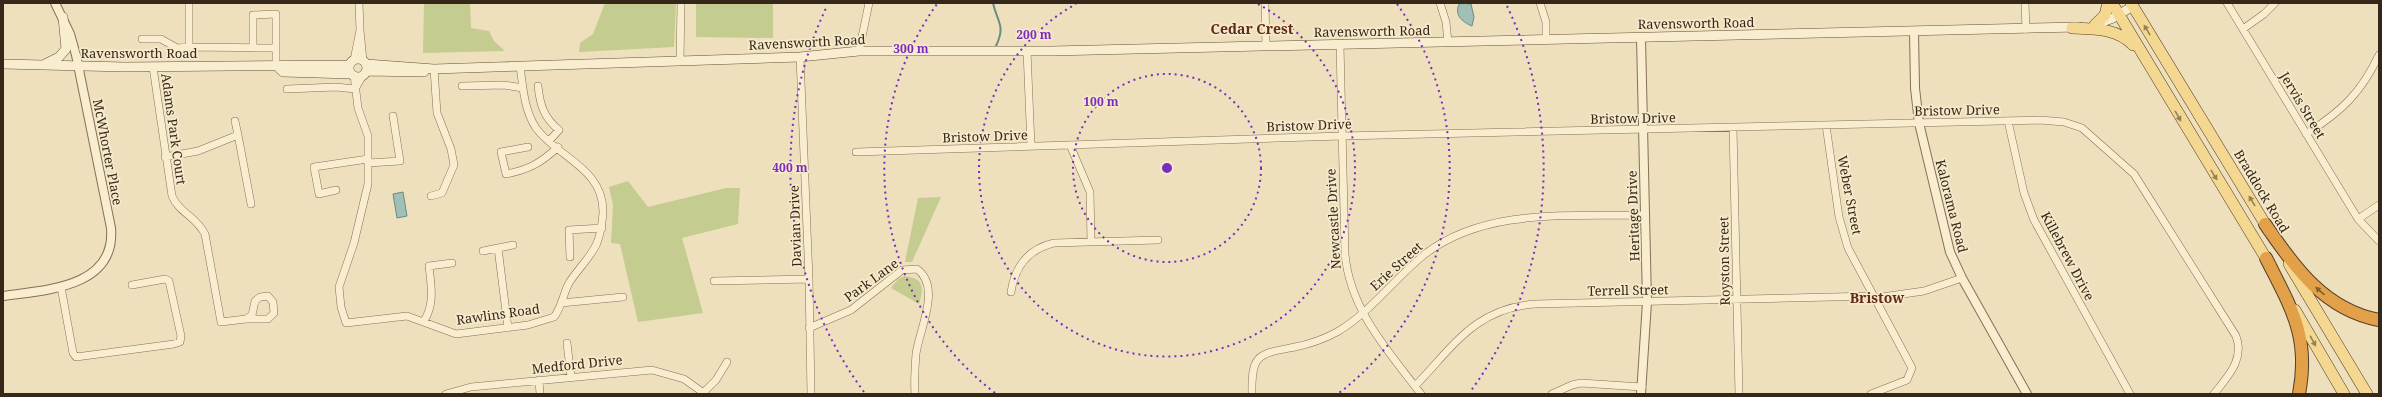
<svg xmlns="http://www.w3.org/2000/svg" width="2382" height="397" font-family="'Noto Serif',serif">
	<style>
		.green { fill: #c4cc90 }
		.water { fill: #a0bfb6; stroke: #688c84 }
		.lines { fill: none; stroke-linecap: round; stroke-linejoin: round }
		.stream { stroke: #688c84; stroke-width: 2 }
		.minor-casing { stroke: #867055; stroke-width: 8 }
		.tertiary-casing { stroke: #867055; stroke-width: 10 }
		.secondary-casing { stroke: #675139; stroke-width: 10 }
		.primary-casing { stroke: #533e2a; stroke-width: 12 }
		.motorway-casing { stroke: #533e2a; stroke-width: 14 }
		.minor { stroke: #f9edcf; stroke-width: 7 }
		.tertiary { stroke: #f9edcf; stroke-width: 8 }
		.secondary { stroke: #f9edcf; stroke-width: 9 }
		.primary { stroke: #f4d791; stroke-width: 11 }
		.motorway { stroke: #e2a149; stroke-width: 12 }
		.oneway { fill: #948056 }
		.oneway2 { fill: #835e30 }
		.ring { fill: none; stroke: #7b2cbf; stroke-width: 2; stroke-dasharray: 2 4 }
		.labels { text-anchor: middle; stroke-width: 3.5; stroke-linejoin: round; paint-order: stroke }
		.street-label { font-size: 13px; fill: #35281b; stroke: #f6eacb }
		.neighbourhood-label { font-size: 14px; font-weight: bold; fill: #622a19; stroke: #f6eacb }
		.centre { fill: #7b2cbf; stroke: #f6eacb; stroke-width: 2 }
		.ring-label { font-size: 12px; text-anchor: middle; font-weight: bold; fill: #7b2cbf; stroke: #f6eacb; stroke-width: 3.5; stroke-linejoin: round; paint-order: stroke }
	</style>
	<rect width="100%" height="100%" fill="#eee0bc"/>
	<!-- green -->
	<path class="green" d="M424 3H470L471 28 489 31 494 41 505 51 423 53Z
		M605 3H676L674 47 579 52 580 43 593 34Z
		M696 3H773V38L696 37Z
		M628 181 648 207 726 188H740L738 224 682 238 703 313 638 322 620 244 611 243 613 205 609 187Z
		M941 197 912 262H905L918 198Z
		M905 276C924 278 924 288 919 304L891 288 898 279Z"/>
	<!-- water -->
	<path class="water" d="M1460 3 1471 4 1474 17 1472 26C1462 22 1453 14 1460 3Z
		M403 192 407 216 397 218 393 194Z"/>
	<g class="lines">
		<!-- stream -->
		<path class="stream" d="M993 3C997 22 1006 25 996 46"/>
		<defs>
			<path id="minor" d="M189 3V47L276 48V65
				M1265 3 1266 46
				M1440 3 1446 22 1448 42
				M1540 3 1546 22V40
				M2025 3 2026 29
				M2227 3 2358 219 2379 241
				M2243 29 2264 14 2275 3
				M360 30 363 61
				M142 39H161L177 48 189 47
				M1340 45 1345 254C1350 310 1388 351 1421 394
				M253 48V15L276 14V48
				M859 51 869 3
				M1027 51 1031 146
				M800 57 809 279 811 394
				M354 60 360 30 359 3
				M680 60 681 3
				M153 67 172 196C180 214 195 215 205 234L221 322 246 319H268L274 313 273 302 268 296 260 297 255 301 252 315 246 319
				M354 75 358 108 368 136V184L354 243 339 287 341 307 346 323 407 316 456 334 528 325 554 317C562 307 563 294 569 283 577 270 591 257 597 243 601 233 602 224 603 213 604 168 558 158 536 128 524 110 523 87 520 66
				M462 86 504 85 523 88
				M538 86C540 105 544 118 559 130L549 141
				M287 89 336 87 355 89
				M355 89 363 75
				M235 121 238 135
				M2008 121 2024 193 2034 220 2130 394
				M1826 125 1839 217 1848 248 1912 368 1907 380 1871 394
				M1733 128 1739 394
				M2306 134C2342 111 2361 93 2379 55
				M1070 145 1090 192 1091 242
				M528 147 501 152 506 174C528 170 541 163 558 147
				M856 152 1342 136 2040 120 2064 122 2082 128 2134 174 2236 336C2245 360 2227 377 2214 394
				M165 157 198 151 238 135 251 204
				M368 163 400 161 393 116
				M336 190 319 194 314 167 368 159
				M431 196 442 193 454 165 451 149 437 113 434 69
				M2358 219 2379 205
				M498 248 508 328
				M483 251 513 245
				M570 257 569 230 602 228
				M714 281 809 279
				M61 287 73 353 76 357 174 344 180 342 181 336 169 281 165 279 132 285
				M1011 292C1015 266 1028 249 1054 243L1158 240
				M1875 298 1924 291 1962 278
				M561 303 623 297
				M424 321C435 304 431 285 429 266L452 263
				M809 328 851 310 902 270 917 269C942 287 919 330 916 354 915 367 914 381 915 394
				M567 343 571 377
				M539 380 540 394
				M1415 386C1453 347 1475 308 1535 304L1874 296
				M446 394 471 387 652 370 684 379 705 394
				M702 394 716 380 727 362
				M1252 394C1251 353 1259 354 1295 347 1310 344 1324 339 1337 332 1371 312 1395 278 1425 254 1487 207 1572 217 1644 215
				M1552 394 1572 385 1581 383 1642 387"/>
			<path id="tertiary" d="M1914 31 1915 88 1919 123 1950 252 1962 278 2027 394
				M1641 38 1647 302 1641 394
				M3 296C45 290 116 288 111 228L76 55 70 34 55 3"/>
			<path id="secondary" d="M2097 24 2113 18 2133 6
				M349 68a9 9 0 1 1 18 0a9 9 0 1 1-18 0Z
				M3 64 125 67 349 65
				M45 64 59 57 66 49 63 17
				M366 64 434 69 800 57 859 51H1052L2078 27
				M276 65 283 72 351 74
				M366 71 424 72"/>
			<path id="primary" d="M2112 3 2270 265
				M2131 3 2270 232
				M2095 25 2105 15 2108 3
				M2072 28C2094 29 2117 28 2133 45
				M2289 264 2367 394
				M2295 310 2344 394"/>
			<path id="motorway" d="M2265 224C2294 267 2325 310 2379 320
				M2266 258C2291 308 2310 336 2299 394"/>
		</defs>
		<!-- minor casing -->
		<use href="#minor" class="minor-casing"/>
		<!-- tertiary casing -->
		<use href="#tertiary" class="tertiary-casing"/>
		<!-- secondary casing -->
		<use href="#secondary" class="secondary-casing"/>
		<!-- primary casing -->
		<use href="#primary" class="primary-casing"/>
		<!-- motorway casing -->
		<use href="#motorway" class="motorway-casing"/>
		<!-- minor -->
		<use href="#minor" class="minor"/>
		<!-- tertiary -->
		<use href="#tertiary" class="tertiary"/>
		<!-- secondary -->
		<use href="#secondary" class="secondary"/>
		<!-- primary -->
		<use href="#primary" class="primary"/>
		<!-- motorway -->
		<use href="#motorway" class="motorway"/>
	</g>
	<!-- one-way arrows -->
	<defs><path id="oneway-solid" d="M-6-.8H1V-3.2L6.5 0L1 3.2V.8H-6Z"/></defs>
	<g class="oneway">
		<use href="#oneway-solid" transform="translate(2147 30) rotate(-121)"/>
		<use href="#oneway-solid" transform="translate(2178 116) rotate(60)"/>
		<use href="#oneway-solid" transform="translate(2214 175) rotate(58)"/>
		<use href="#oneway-solid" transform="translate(2252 201) rotate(-121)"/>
		<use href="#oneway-solid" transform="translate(2313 341) rotate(61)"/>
	</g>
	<use class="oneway2" href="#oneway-solid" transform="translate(2320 291) rotate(-139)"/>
	<!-- distance rings -->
	<g class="ring">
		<circle cx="1167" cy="168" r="94"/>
		<path d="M1258 4A188 188 0 1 1 1076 4"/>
		<path d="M995 393A283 283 0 0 1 937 4M1397 4A283 283 0 0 1 1339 393"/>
		<path d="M864 392A377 377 0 0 1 827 6M1507 6A377 377 0 0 1 1470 392"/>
	</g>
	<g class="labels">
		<!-- street labels -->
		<g class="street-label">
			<text transform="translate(1696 23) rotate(-1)" y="5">Ravensworth Road</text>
			<text transform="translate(1372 31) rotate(-1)" y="5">Ravensworth Road</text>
			<text transform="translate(807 42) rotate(-3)" y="5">Ravensworth Road</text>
			<text x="139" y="58">Ravensworth Road</text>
			<text transform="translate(2303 105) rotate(59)" y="5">Jervis Street</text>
			<text transform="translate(1957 110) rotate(-1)" y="5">Bristow Drive</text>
			<text transform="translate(1633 118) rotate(-1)" y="5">Bristow Drive</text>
			<text transform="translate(1309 125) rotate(-2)" y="5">Bristow Drive</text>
			<text transform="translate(174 129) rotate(82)" y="5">Adams Park Court</text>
			<text transform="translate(985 136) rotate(-2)" y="5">Bristow Drive</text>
			<text transform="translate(108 152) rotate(79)" y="5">McWhorter Place</text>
			<text transform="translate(2262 191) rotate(59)" y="5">Braddock Road</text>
			<text transform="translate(1850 195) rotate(79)" y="5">Weber Street</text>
			<text transform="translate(1952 206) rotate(76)" y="5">Kalorama Road</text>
			<text transform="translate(1633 216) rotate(-92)" y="5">Heritage Drive</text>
			<text transform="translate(1333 219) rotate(-93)" y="5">Newcastle Drive</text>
			<text transform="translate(795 226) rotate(-92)" y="5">Davian Drive</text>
			<text transform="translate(2068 256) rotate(62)" y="5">Killebrew Drive</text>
			<text transform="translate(1724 261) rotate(-91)" y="5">Royston Street</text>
			<text transform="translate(1396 266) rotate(-42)" y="5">Erie Street</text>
			<text transform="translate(871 280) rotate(-36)" y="5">Park Lane</text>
			<text transform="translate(1628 290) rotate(-1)" y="5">Terrell Street</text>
			<text transform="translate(498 314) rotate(-8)" y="5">Rawlins Road</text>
			<text transform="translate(577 364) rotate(-6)" y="5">Medford Drive</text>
		</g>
		<!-- neighbourhood labels -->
		<g class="neighbourhood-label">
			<text x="1252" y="34">Cedar Crest</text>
			<text x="1877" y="303">Bristow</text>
		</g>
	</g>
	<circle cx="1167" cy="168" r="6" class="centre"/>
	<g class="ring-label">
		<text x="1034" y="39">200 m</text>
		<text x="911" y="53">300 m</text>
		<text x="1101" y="106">100 m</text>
		<text x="790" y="172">400 m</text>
	</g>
	<!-- border -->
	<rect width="2382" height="397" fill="none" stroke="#35281b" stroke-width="8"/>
</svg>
